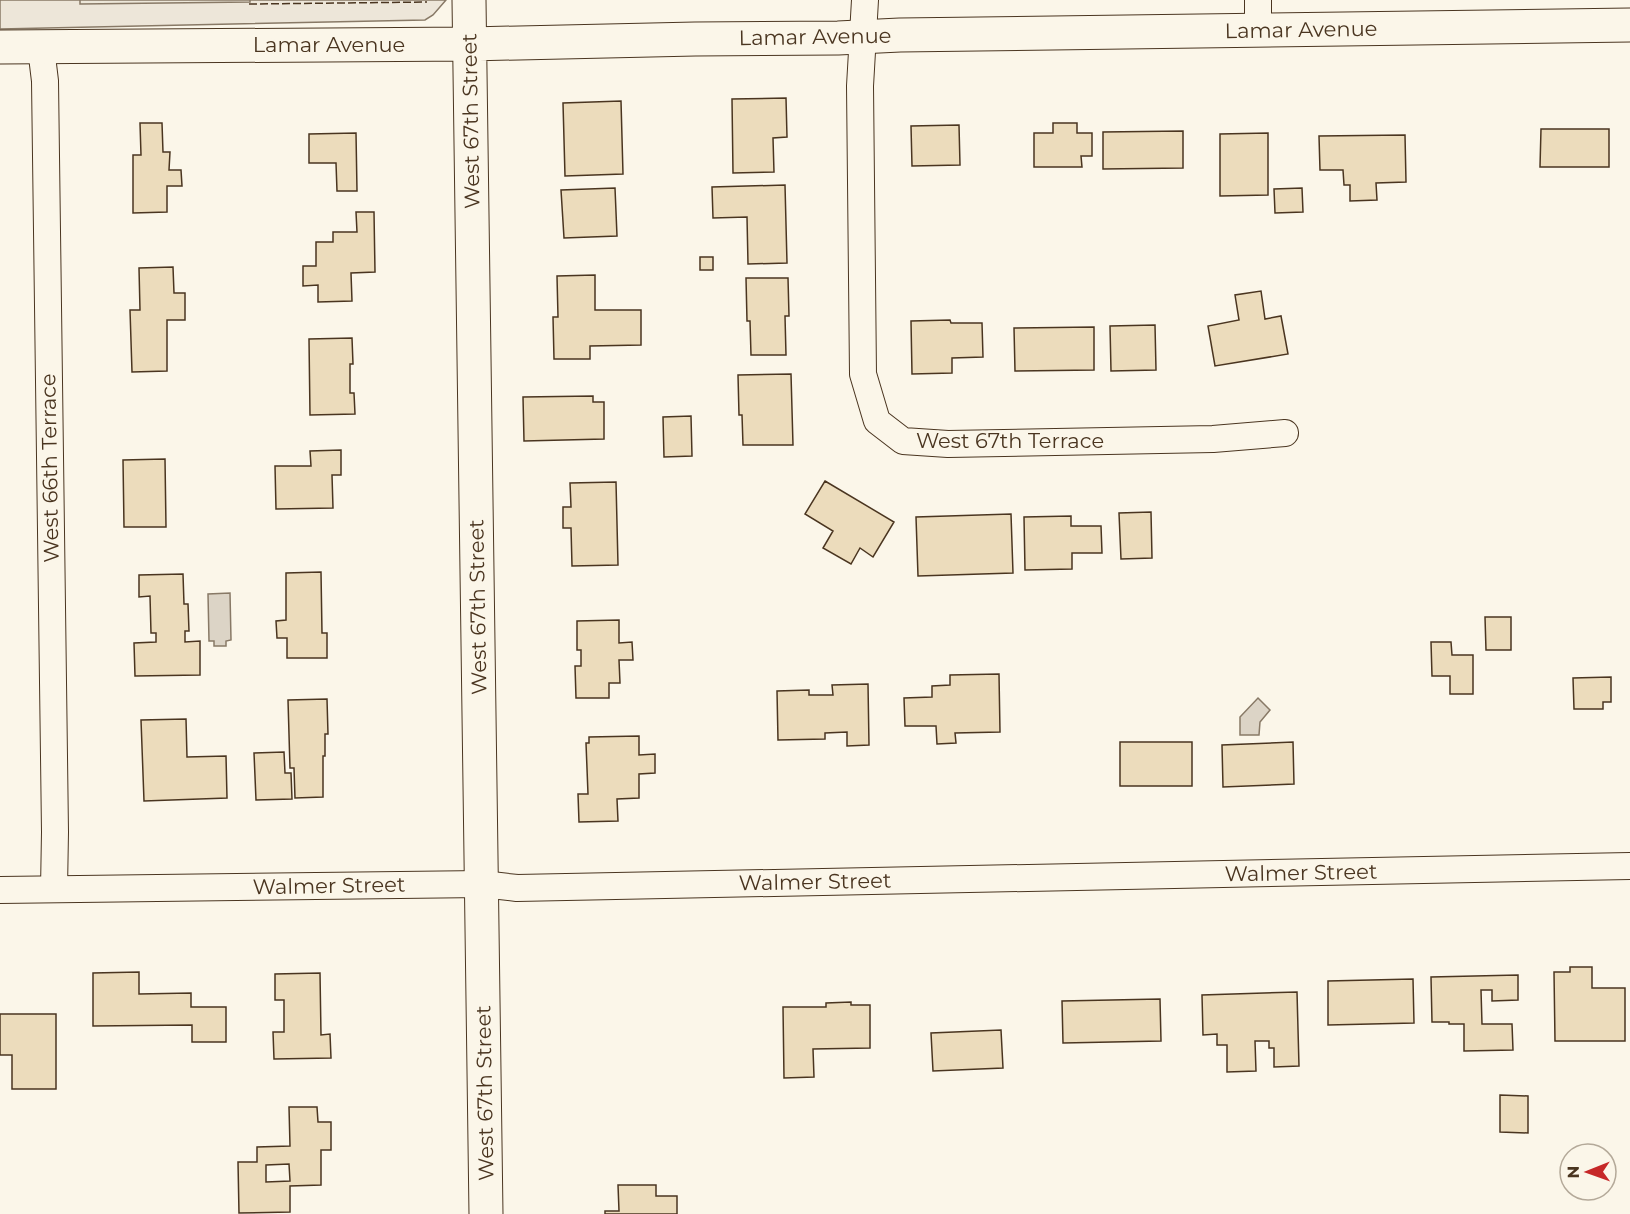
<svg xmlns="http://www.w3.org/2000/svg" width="1630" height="1214" font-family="Montserrat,sans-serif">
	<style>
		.green { fill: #ede6d9; stroke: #887966; stroke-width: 1.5 }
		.parking { fill: #ede7d9; stroke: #887966; stroke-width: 1.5 }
		.water { fill: #dcd4c6; stroke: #887966; stroke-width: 1.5 }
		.building { fill: #ecdcbc; stroke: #4a3520; stroke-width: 1.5; fill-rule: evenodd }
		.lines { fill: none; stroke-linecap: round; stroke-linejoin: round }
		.street-casing { stroke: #4a3520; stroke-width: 28 }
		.secondary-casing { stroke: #4a3520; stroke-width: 35 }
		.street { stroke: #fbf6e9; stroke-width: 26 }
		.secondary { stroke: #fbf6e9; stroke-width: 33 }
		.fence { stroke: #4a3520; stroke-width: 1.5; stroke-dasharray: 8 3; stroke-linecap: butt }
		.labels { text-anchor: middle; stroke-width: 4.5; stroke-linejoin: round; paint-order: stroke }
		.street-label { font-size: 21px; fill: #4a3520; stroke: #fbf6e9 }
	</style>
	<rect width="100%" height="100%" fill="#fbf6e9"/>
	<!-- green -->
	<path class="green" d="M0 0H446L433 15 425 20 0 29Z"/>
	<!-- parking -->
	<path class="parking" d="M80 0H250V2L80 4Z"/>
	<!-- water -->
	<path class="water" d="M230 593 231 640 226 641V646H214V641H209L208 594Z
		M1258 698 1270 710 1260 722 1259 735H1240V717Z"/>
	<!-- building -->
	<path class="building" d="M786 98 787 137 773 138 774 172 733 173 732 99Z
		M621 101 623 174 565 176 563 103Z
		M140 123H162L163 152H170L169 170H181L182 186H167V212L133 213V155H141Z
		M1053 123H1077V133H1092V156H1081L1082 167H1034V133H1053Z
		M959 125 960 165 912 166 911 126Z
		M1541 129H1609V167H1540Z
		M1183 131V168L1103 169V132Z
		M356 133 357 191H337L336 163H309V134Z
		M1268 133V195L1220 196V134Z
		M1405 135 1406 182 1376 183 1377 200 1350 201V185H1344L1343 170H1320L1319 136Z
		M785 185 787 263 748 264 747 217 713 218 712 187Z
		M615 188 617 236 564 238 561 190Z
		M1302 188 1303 212 1275 213 1274 189Z
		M356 212H374L375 272 351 273 352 301 318 302V285L303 286V266H316V242H333V232H357Z
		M700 257H713V270H700Z
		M173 267 174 293H185V320H167V371L132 372 130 310H140L139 268Z
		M595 275V310H641V345L590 346V359H554L553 317H558L557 276Z
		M746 278H788L789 316H785L786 355H751L750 321H747Z
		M1261 291 1265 319 1281 316 1288 354 1215 366 1208 326 1239 320 1235 295Z
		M950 320 951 323H982L983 357 952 358V373L912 374 911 321Z
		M1155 325 1156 370 1111 371 1110 326Z
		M1094 327V370L1015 371 1014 328Z
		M352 338 353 364H350V393H354L355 414 310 415 309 339Z
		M791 374 793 445H743L742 415H739L738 375Z
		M593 396V402H604V439L524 441 523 397Z
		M691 416 692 456 664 457 663 417Z
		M341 450V475H332L333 508 276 509 275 466H311L310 451Z
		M165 459 166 527H124L123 460Z
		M825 481 894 522 873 557 860 548 851 564 823 548 833 531 805 514Z
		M616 482 618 565 572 566 571 528H563V507H571L570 483Z
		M1151 512 1152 558 1121 559 1119 513Z
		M1011 514 1013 573 918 576 916 517Z
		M1071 516V526H1101L1102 553H1072V569L1025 570 1024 517Z
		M321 572 322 633H327V658H287V638H277L276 621 286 620V573Z
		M183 574 184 604H188L189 631H185V642L200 641V675L135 676 134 643 156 642V633H151L150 596 139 597V575Z
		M1485 617H1511V650H1486Z
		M619 620V643L632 642 633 660H619L620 683H609V698H576L575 666H581V650H577V621Z
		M1431 642H1451L1452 655H1473V694H1450V676H1432Z
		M999 674 1000 732 955 733 956 743 937 744 936 726H905L904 698 932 697V686L950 685V675Z
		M1611 677V702H1603V709H1574L1573 678Z
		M868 684 869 745 847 746V732L825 733V739L778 740 777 691 809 690V695H833L832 685Z
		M327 699 328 734H325V756H323V797L295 798 294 768H290L288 700Z
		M186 719 187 757 226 756 227 798 144 801 141 720Z
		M639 736V755L655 754V773L639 774V798L617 799 618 821 579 822 578 794H588L586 743H589V737Z
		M1120 742H1192V786H1120Z
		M1293 742 1294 784 1223 787 1222 745Z
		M284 752 285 773H291L292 799 256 800 254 753Z
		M1570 967H1592V988H1625V1041H1555L1554 972H1570Z
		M139 972V994L191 993V1007H226V1042H192V1025L93 1026V973Z
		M320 973 321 1035 330 1034 331 1058 274 1059 273 1032H284V1000H275V974Z
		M1518 975V1000L1492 1001V990H1481L1482 1024H1512L1513 1050 1464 1051V1024H1449V1022H1432L1431 977Z
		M1413 979 1414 1023 1328 1025V981Z
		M1297 992 1299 1066 1274 1067V1048H1269V1041H1255L1256 1071 1227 1072V1045H1217V1034L1203 1035 1202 995Z
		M1160 999 1161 1041 1063 1043 1062 1001Z
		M851 1002V1005H870V1048L813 1049 814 1077 784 1078 783 1007H826V1003Z
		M0 1014H56V1089H12V1055H0Z
		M1001 1030 1003 1068 933 1071 931 1033Z
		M1500 1095 1528 1096V1133L1500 1132Z
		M289 1107H317L318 1122H331V1150H321V1185L290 1186V1212L239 1213 238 1162H257V1147L290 1146ZM289 1164 290 1181 266 1182V1165Z
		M618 1185H656V1196H677V1214H605V1211H619Z"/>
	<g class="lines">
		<defs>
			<path id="street" d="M865 0 860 86 863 374 877 421 903 441 948 444 1213 439 1285 433
				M1258 0V30
				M41 48 45 81 55 832 54 889
				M0 890 482 884 517 888 1630 866"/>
			<path id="secondary" d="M469 0 486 1214
				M0 47 470 44 695 39 838 38 900 35 1630 25"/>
		</defs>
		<!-- street casing -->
		<use href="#street" class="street-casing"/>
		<!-- secondary casing -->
		<use href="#secondary" class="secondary-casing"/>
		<!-- street -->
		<use href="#street" class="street"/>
		<!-- secondary -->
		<use href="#secondary" class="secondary"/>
		<!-- fence -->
		<path class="fence" d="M249 4 427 2"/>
	</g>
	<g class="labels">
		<!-- street labels -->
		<g class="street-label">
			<text transform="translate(1301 30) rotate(-1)" y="7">Lamar Avenue</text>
			<text transform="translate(815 37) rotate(-1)" y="7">Lamar Avenue</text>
			<text x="329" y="52">Lamar Avenue</text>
			<text transform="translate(471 121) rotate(-91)" y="7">West 67th Street</text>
			<text x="1010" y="448">West 67th Terrace</text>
			<text transform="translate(50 468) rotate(-91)" y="7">West 66th Terrace</text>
			<text transform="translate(478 607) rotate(-91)" y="7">West 67th Street</text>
			<text transform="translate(1301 873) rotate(-1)" y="7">Walmer Street</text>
			<text transform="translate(815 882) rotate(-1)" y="7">Walmer Street</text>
			<text transform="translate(329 886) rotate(-1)" y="7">Walmer Street</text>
			<text transform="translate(485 1093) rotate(-91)" y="7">West 67th Street</text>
		</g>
	</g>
	<!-- north arrow -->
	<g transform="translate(1588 1172) rotate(269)"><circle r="28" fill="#fbf6e9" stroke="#b4a999" stroke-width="1.5"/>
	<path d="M0-4.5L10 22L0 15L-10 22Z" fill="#c62828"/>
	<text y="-9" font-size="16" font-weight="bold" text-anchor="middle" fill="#4a3520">N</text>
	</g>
</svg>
